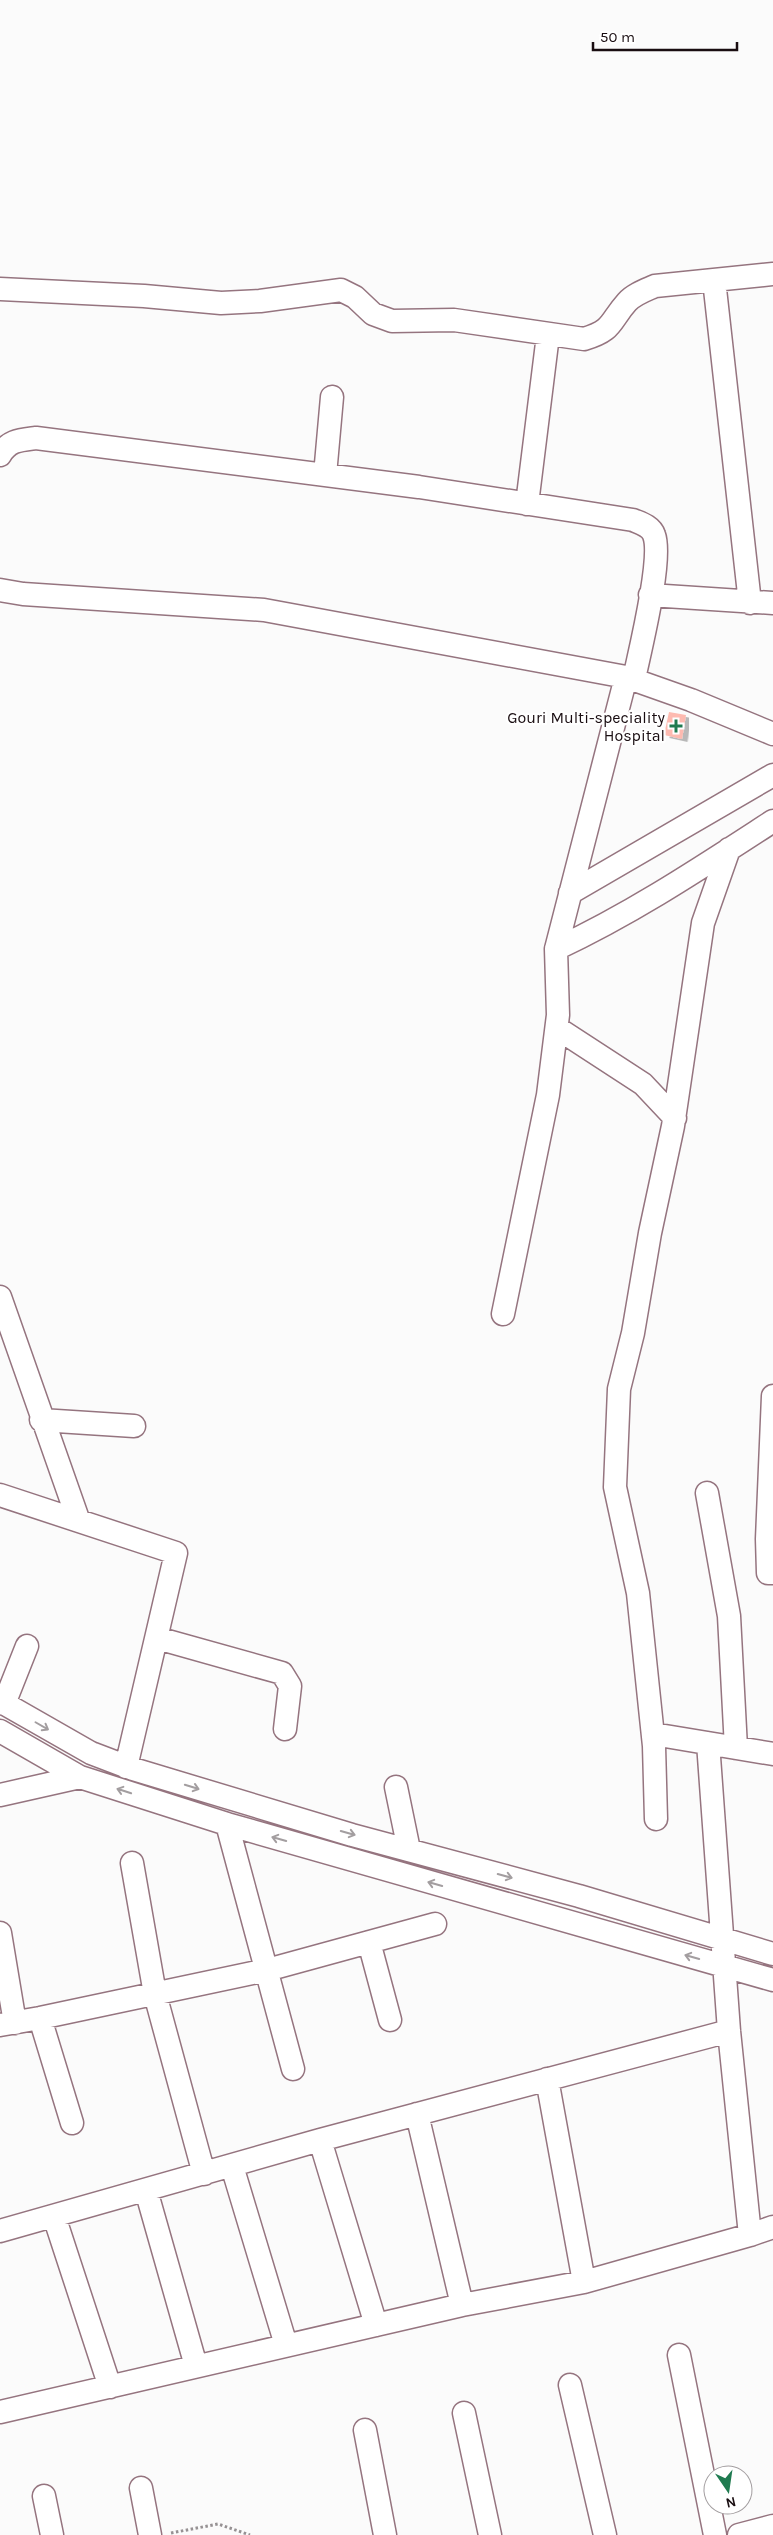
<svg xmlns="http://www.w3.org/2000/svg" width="773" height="2535" font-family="Karla,sans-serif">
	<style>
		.building { fill: #fdbab0; filter: url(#shadow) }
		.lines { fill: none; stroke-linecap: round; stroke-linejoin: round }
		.minor-casing { stroke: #95747f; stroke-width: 25 }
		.path { stroke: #969193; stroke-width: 3; stroke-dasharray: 2.5 2.5; stroke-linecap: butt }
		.minor { stroke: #fff; stroke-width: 22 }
		.oneway { stroke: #a39ea0 }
		.poi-dot { fill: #207b50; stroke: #fff; stroke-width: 2 }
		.labels { text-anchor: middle; stroke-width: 4.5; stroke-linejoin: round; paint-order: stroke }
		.poi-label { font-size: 16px; fill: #190d11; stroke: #fff; text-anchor: end }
	</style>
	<defs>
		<filter id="shadow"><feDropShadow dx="5.5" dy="3" stdDeviation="0" flood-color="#0004"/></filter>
	</defs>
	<rect width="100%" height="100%" fill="#fbfbfb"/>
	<!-- building -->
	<path class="building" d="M669 712 686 715 682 739 664 735Z"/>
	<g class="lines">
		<defs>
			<path id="minor" d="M714 280 750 603
				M0 289 144 296 221 303 260 301 341 290 355 297 373 314 392 321 454 320 584 339C614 330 609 322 627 302 634 294 646 290 655 286L773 274
				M0 455C9 440 20 440 36 438L419 487 633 520C640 523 651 526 654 535 663 559 640 650 634 679
				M325 475 332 397
				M527 504 548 335
				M0 590 23 594 264 610 626 677 691 700 773 734
				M650 595 773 603
				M570 893 773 775
				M556 949 626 677
				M557 1028 643 1084 675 1118
				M0 1297 78 1519
				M503 1314 548 1095 558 1015 556 949C633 913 702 867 773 821
				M773 1396 767 1539 768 1573H773
				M41 1420 134 1426
				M707 1493 729 1616 736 1748
				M0 1495 176 1553 126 1767
				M157 1638 282 1673 290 1686 285 1729
				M0 1701 91 1753 133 1769 352 1835 579 1896 773 1954
				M4 1704 27 1646
				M0 1731 80 1777 227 1824 773 1980
				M653 1734 773 1754
				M708 1743 729 2031 750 2235
				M396 1787 409 1850
				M0 1795 80 1777
				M656 1819 654 1746 638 1593 615 1487 619 1389 633 1333 650 1233 673 1126 703 923 729 849
				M227 1824 293 2069
				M132 1863 155 1994 204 2174
				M0 1933 15 2023
				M369 1942 390 2020
				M40 2018 72 2123
				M0 2025 40 2018 267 1970 435 1924
				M547 2079 584 2282
				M417 2114 462 2305
				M320 2140 376 2325
				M232 2166 286 2345
				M146 2190 196 2366
				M54 2216 110 2387
				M0 2231 320 2140 729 2031
				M679 2355 715 2535
				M570 2385 605 2535
				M0 2412 462 2305 584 2282 750 2235 773 2227
				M464 2413 490 2535
				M365 2430 385 2535
				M141 2488 150 2535
				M44 2496 52 2535
				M739 2535 773 2526"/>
		</defs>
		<!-- minor casing -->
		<use href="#minor" class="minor-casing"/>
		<!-- path -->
		<path class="path" d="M171 2533 218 2524 250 2535"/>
		<!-- minor -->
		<use href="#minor" class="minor"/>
	</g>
	<!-- one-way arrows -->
	<defs><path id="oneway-shaft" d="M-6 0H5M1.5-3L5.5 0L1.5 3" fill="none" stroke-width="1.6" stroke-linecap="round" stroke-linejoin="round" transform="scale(1.25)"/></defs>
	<g class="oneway">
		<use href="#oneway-shaft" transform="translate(42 1726) rotate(30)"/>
		<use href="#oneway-shaft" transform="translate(192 1787) rotate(17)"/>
		<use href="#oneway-shaft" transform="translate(124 1791) rotate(-162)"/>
		<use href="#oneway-shaft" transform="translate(348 1833) rotate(16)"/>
		<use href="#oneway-shaft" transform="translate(279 1839) rotate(-164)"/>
		<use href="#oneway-shaft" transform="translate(505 1876) rotate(15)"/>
		<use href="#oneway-shaft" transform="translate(435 1884) rotate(-164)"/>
		<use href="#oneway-shaft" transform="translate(692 1957) rotate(-164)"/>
	</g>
	<!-- markers -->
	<path class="poi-dot" d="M673.5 718.5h5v5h5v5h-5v5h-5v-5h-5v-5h5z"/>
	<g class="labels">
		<!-- poi labels -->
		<g class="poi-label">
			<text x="665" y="723">Gouri Multi-speciality<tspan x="665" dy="18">Hospital</tspan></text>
		</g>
	</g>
	<!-- north arrow -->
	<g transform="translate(728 2490) rotate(167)"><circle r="24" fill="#ffffff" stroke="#a39ea0"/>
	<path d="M0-4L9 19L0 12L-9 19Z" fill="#207b50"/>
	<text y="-8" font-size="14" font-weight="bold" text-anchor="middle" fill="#190d11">N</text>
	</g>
	<!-- scale -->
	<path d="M593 42v8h144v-8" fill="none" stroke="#190d11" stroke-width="2.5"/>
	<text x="600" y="42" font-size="15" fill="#190d11" stroke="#ffffff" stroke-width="4" paint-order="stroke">50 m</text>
</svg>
